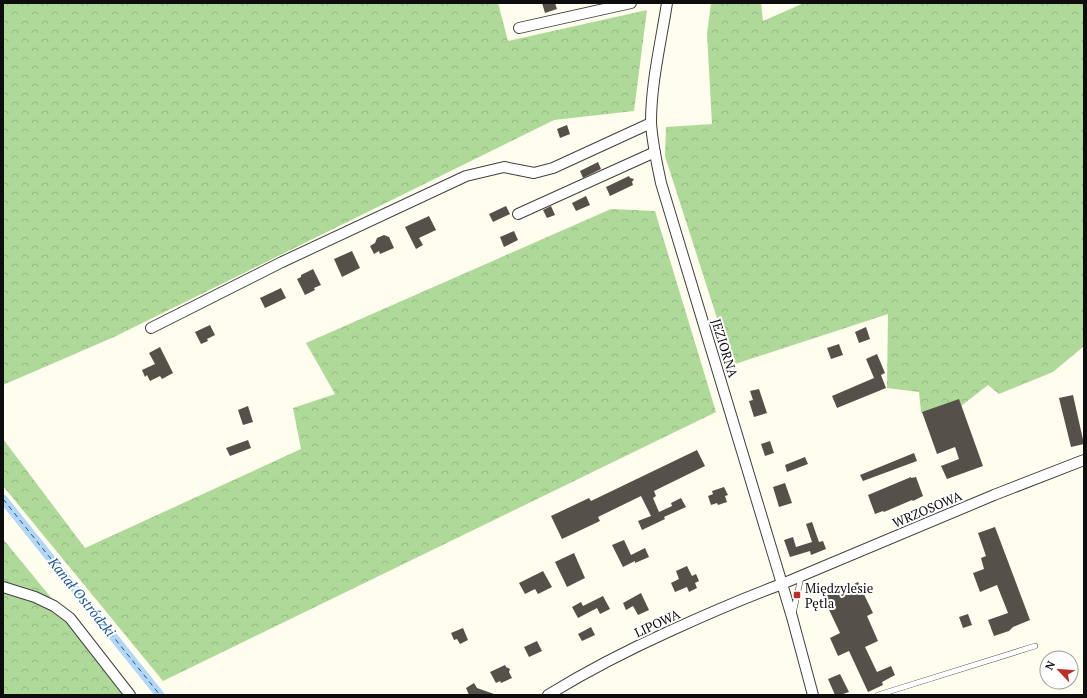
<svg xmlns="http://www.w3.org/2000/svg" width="1087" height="698" font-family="'PT Serif',serif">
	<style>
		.forest { fill: url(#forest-crowns) }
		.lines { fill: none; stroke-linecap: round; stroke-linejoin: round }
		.canal { stroke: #b3d6f5; stroke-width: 9 }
		.ferry { stroke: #18569e; stroke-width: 1; stroke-dasharray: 5 4; stroke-linecap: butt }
		.building { fill: #56504a }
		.lane-casing { stroke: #404040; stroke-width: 6 }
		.street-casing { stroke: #404040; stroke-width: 12 }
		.lane { stroke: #fff; stroke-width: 5 }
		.street { stroke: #fff; stroke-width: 10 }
		.poi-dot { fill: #bc2f27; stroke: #fff; stroke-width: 1.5 }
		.labels { text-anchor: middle; stroke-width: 4; stroke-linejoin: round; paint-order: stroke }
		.street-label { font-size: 13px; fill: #0d0d0d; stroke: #fff }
		.poi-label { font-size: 13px; fill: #0d0d0d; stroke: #fff; text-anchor: start }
		.water-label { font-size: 14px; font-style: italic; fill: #18569e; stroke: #fff }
	</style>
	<defs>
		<pattern id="forest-crowns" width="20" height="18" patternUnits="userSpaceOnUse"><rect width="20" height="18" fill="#afd998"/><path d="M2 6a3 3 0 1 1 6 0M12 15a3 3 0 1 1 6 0" fill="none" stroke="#95b982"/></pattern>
	</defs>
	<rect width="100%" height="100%" fill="#fffdee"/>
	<!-- forest -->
	<path class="forest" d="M3 3H498L508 41 647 10 634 111 554 120 114 337 3 385Z
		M711 3H761L763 21 804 3H1084V346L1053 372 999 394 988 385 938 424 921 412 919 392 887 388 888 314 732 365 665 156 666 127 712 124 707 34Z
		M611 209 655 211 716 412 163 681 3 486V439L85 548 301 449 293 408 335 394 306 343Z
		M3 539 131 695H3Z"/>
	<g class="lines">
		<!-- canal -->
		<path class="canal" d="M3 499 160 695"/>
		<!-- ferry -->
		<path class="ferry" d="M3 499 160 695"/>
	</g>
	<!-- building -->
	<path class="building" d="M542 3H555L557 9 545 13Z
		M567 125 570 134 560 138 557 129Z
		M598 162 601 169 583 178 580 171Z
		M629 176 630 178 634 179 632 182 633 185 610 196 606 187Z
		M586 196 590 205 576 211 572 203Z
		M506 206 510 214 493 222 489 214Z
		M551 206 555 215 547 218 543 210Z
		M429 216 436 230 419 238 423 245 416 249 405 227Z
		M514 231 518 240 504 247 500 237Z
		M384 235 389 237 394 248 380 254 379 251 374 254 370 246 375 243 377 238Z
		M352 251 360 268 342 277 334 259Z
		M313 269 321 285 314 288 315 290 305 295 297 279 301 277V275Z
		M281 288 286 298 265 308 260 298Z
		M210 325 215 335 207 339 208 341 201 344 195 332Z
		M866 327 870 339 859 343 855 332Z
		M839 344 843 355 831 359 827 348Z
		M160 347 173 373 162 379 160 376 150 381 147 375 145 377 142 370 155 364 149 353Z
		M877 354 885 373 881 375 886 388 837 408 832 396 874 378 866 359Z
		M759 389 767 413 754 417 749 401 753 400 750 391Z
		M1073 395 1084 444 1071 447 1059 398Z
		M959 399 983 466 947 479 941 466 959 459 955 447 937 454 922 412Z
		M248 406 253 422 243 425 238 410Z
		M248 440 251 448 230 456 226 448Z
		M770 441 774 453 765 456 761 444Z
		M697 450 705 466 654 491 656 496 653 498 659 512 672 506 671 503 681 498 686 507 664 517 665 519 642 530 638 521 651 516 641 496 598 517 600 521 562 539 551 516 589 498 591 501Z
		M914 453 917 461 863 481 860 475Z
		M805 457 808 464 787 472 785 465Z
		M911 477V478L916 477 923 496 913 501 912 500 884 512 883 511 875 514 868 495Z
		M785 483 792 503 779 507 773 487Z
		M724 487 728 495 725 496 727 502 718 505 717 503 711 505 708 496 713 494 712 491Z
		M812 522 819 542 823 541 826 549 811 555 810 551 790 557 784 540 793 537 796 547 812 542 806 524Z
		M995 527 1030 620 1013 627 1009 631 994 636 988 620 1008 613 997 585 980 592 973 573 984 569 981 558 986 556 978 533Z
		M624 540 631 555 645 548 649 557 635 563V561L623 567 612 545Z
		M574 553 585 578 567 587 555 562Z
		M687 566 692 576 696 574 699 581 695 583 697 588 689 592 687 587 675 592 671 583 679 579 676 571Z
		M543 571 552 587 538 594 535 589 525 594 519 583Z
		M858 582 873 613 867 616 878 641 865 647 877 672 891 666 895 675 882 682 883 685 868 692 849 651 838 656 830 638 840 633 823 597 838 590 839 592Z
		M641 593 649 610 638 615 633 606 626 610 623 603Z
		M603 596 610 609 600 614 597 608 578 618 572 607 581 602 583 606Z
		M968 614 972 625 963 628 959 617Z
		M591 627 595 635 582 641 578 634Z
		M463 628 468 640 460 644 457 639 454 640 451 633Z
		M537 641 542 651 529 657 524 647Z
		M505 665 506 667 510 669 509 672 512 678 501 683 500 681 496 683 490 672Z
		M840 674 849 692 840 695H835L828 679Z
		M474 683 477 688 494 694V695H469L466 688Z"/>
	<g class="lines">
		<defs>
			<path id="lane" d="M793 614 801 577
				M878 695 1035 646"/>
			<path id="street" d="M667 3C661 42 651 83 651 122 652 143 657 163 661 183L792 617 813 695
				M519 28 631 3
				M518 214 655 152
				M151 328 282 262 466 176 504 167 534 173 553 168 651 123
				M3 587 35 597 54 606 70 618 130 695
				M548 695C587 671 628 650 670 631 707 614 744 598 782 584L994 495 1084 460"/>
		</defs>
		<!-- lane casing -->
		<use href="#lane" class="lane-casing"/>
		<!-- street casing -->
		<use href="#street" class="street-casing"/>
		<!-- lane -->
		<use href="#lane" class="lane"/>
		<!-- street -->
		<use href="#street" class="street"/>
	</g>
	<!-- markers -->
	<rect class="poi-dot" x="793" y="591" width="8" height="8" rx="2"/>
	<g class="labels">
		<!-- street labels -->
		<g class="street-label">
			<text transform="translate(725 348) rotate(73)" y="5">JEZIORNA</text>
			<text transform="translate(927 509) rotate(-23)" y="5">WRZOSOWA</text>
			<text transform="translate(657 623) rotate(-25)" y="5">LIPOWA</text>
		</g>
		<!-- poi labels -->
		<g class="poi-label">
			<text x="805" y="593">Międzylesie<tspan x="805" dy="15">Pętla</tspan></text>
		</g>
		<!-- water labels -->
		<g class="water-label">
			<text transform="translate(82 597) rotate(51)" y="5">Kanał Ostródzki</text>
		</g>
	</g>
	<!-- border -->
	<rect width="1087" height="698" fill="none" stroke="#0d0d0d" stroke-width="8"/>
	<!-- north arrow -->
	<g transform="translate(1059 670) rotate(296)"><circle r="19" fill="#ffffff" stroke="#9e9e9e"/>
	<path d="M0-3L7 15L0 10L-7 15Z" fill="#bc2f27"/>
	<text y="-6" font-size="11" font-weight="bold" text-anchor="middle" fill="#0d0d0d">N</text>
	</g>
</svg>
